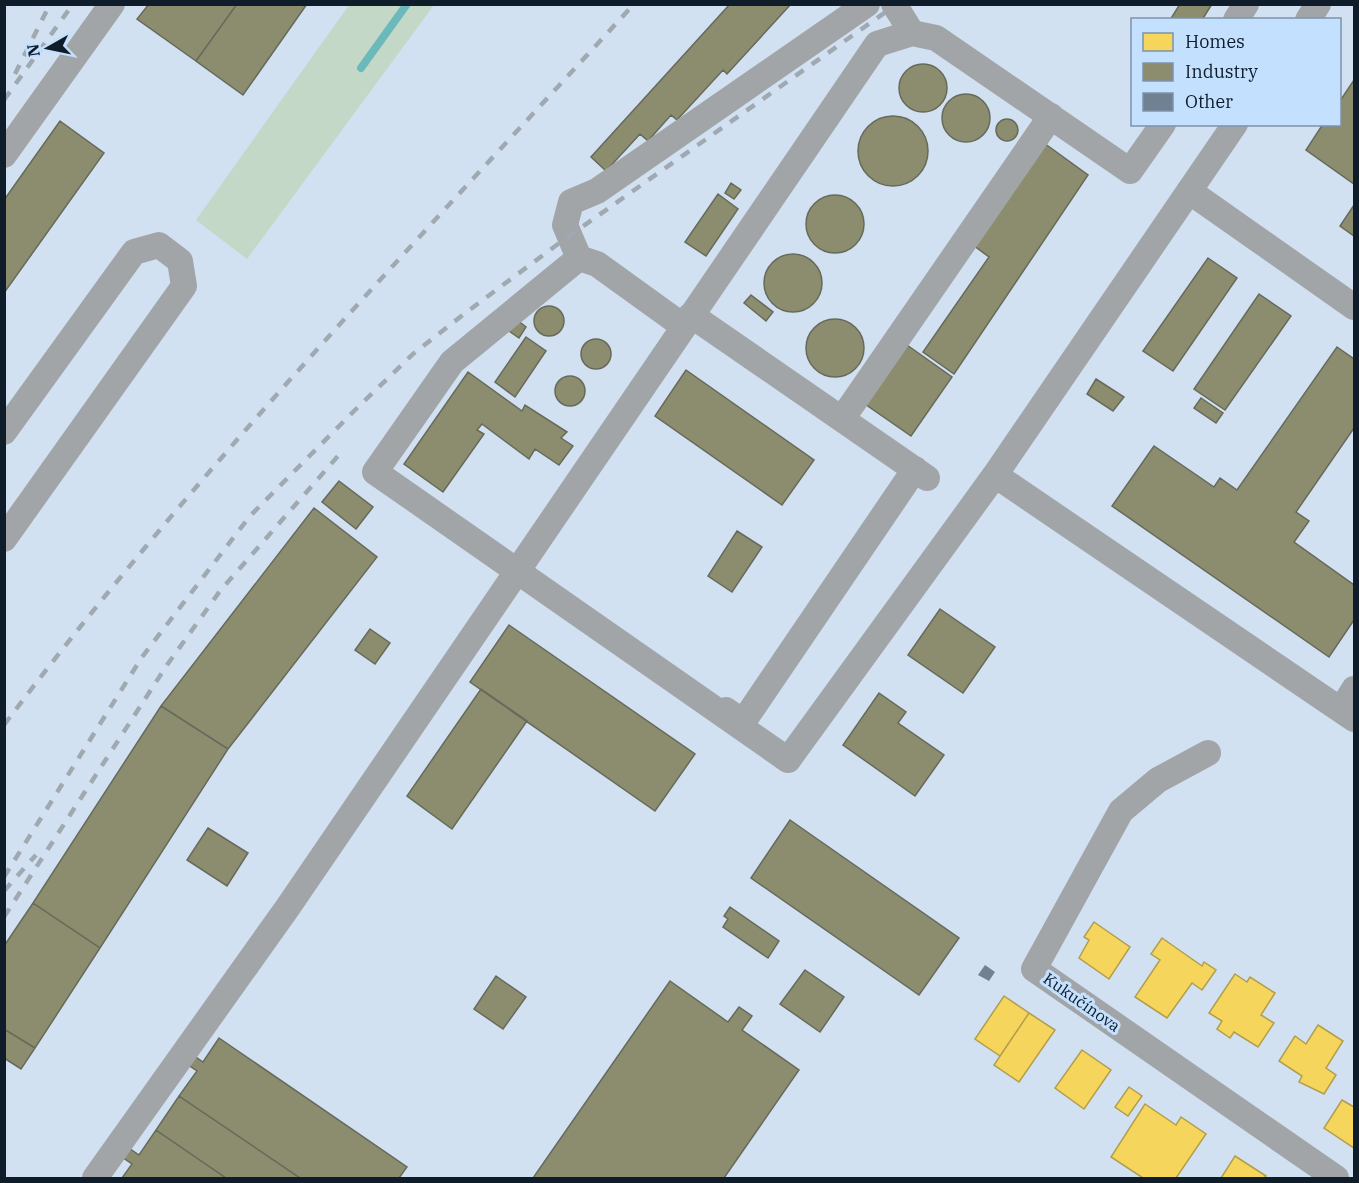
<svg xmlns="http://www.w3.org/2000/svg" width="1359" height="1183" font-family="'IBM Plex Serif',serif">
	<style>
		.green { fill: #c3d8c7 }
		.homes { fill: #f6d55c; stroke: #b19e4d; stroke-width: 1.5 }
		.industry { fill: #8c8c6e; stroke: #666a5a; stroke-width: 1.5 }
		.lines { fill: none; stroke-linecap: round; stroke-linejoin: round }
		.stream { stroke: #6bb9bb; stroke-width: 8 }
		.building { fill: #708192 }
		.minor { stroke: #a2a5a8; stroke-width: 26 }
		.rail { stroke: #a0a9b1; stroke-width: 4.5; stroke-dasharray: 10 10; stroke-linecap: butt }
		.labels { text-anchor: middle; stroke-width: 6; stroke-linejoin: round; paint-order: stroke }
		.street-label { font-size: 16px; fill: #0f1c2a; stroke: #c4e0ff }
	</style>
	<rect width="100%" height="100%" fill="#d1e1f2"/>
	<!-- green -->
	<path class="green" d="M349 5H434L247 259 196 220Z"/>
	<!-- homes -->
	<path class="homes" d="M1094 922 1130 947 1109 979 1079 958 1089 940 1084 937Z
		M1162 938 1202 966 1204 962 1216 970 1202 990 1192 983 1167 1018 1135 997 1160 960 1151 954Z
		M1235 974 1247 982 1250 977 1275 993 1261 1015 1274 1023 1258 1047 1234 1032 1230 1038 1217 1029 1222 1021 1209 1013Z
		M1004 996 1029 1013 1000 1056 975 1039Z
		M1029 1013 1055 1030 1019 1082 994 1065Z
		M1318 1025 1343 1041 1326 1068 1336 1075 1324 1094 1299 1082 1302 1076 1279 1061 1295 1036 1306 1044Z
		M1082 1050 1111 1070 1084 1109 1055 1088Z
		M1129 1087 1142 1096 1128 1116 1115 1107Z
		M1342 1100 1354 1107V1148L1324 1128Z
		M1145 1104 1176 1125 1181 1117 1206 1134 1176 1178H1143L1111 1157Z
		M1235 1156 1266 1176 1264 1178H1221Z"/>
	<!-- industry -->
	<path class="industry" d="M149 4H237L196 61 137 19Z
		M237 4H307L243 95 196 61Z
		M730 4H791L727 74 723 70 677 120 671 115 648 141 640 134 606 171 591 157Z
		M1180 4H1212L1202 20H1170Z
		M899 88a24 24 0 1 1 48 0a24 24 0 1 1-48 0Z
		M1354 80V184L1306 150 1323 124H1340V101Z
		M942 118a24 24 0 1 1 48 0a24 24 0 1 1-48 0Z
		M858 151a35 35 0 1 1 70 0a35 35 0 1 1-70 0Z
		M996 130a11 11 0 1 1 22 0a11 11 0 1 1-22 0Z
		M60 121 104 153 4 293V200Z
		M1044 143 1088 175 954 374 923 352 989 257 973 245Z
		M731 183 741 190 734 199 725 193Z
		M718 194 738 209 706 256 685 242Z
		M806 224a29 29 0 1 1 58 0a29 29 0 1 1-58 0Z
		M1354 205V236L1340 226Z
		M764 283a29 29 0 1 1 58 0a29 29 0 1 1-58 0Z
		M1208 258 1237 278 1173 371 1143 351Z
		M1259 294 1291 316 1225 410 1194 389Z
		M751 295 773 312 766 321 744 303Z
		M534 321a15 15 0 1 1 30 0a15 15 0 1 1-30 0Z
		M806 348a29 29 0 1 1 58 0a29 29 0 1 1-58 0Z
		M517 320 526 327 519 338 509 331Z
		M526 337 546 351 515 397 495 382Z
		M581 354a15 15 0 1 1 30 0a15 15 0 1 1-30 0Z
		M907 345 952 377 911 436 865 404Z
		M1337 347 1354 359V428L1296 512 1309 521 1294 542 1354 585V620L1329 657 1112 506 1154 446 1214 487 1220 478 1237 490Z
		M686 370 814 460 782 505 655 416Z
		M468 372 522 411 525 405 567 432 561 438 573 446 559 465 535 449 529 459 482 424 477 430 484 434 443 492 404 464Z
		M555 391a15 15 0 1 1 30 0a15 15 0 1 1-30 0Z
		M1096 379 1124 397 1113 411 1087 394Z
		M1201 398 1223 413 1216 423 1194 408Z
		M339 481 373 507 356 529 322 502Z
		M314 508 377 557 228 749 161 706Z
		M737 531 762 547 732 592 708 576Z
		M940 609 995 647 963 693 908 655Z
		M509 625 695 754 655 811 470 682Z
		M370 629 390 643 375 664 355 650Z
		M481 689 527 721 452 829 407 796Z
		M879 693 906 712 898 723 944 755 915 796 843 745Z
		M161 706 228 749 100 948 33 903Z
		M790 820 959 938 919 995 751 878Z
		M208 828 248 853 227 886 187 860Z
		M33 903 100 948 35 1048 4 1029V946Z
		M730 907 779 941 768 958 723 927 728 919 724 916Z
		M805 970 844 997 820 1032 780 1004Z
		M496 976 526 997 503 1029 474 1009Z
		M670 981 728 1022 739 1007 752 1016 742 1030 799 1070 724 1178H533Z
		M4 1029 35 1048 21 1069 4 1058Z
		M219 1038 407 1167 399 1178H300L179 1096 197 1071 184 1062 190 1053 203 1062Z
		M179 1096 300 1178H226L156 1130Z
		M156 1130 226 1178H122L132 1164 119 1155 126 1146 139 1155Z"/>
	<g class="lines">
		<!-- stream -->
		<path class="stream" d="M361 68 407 4"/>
	</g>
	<!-- building -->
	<path class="building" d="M985 965 995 972 989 981 978 975Z"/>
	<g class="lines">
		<!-- minor -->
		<path class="minor" d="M894 4 912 33
			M1236 20 1246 4
			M1308 20 1318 4
			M4 155 112 4
			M1189 191 1354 307
			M579 258 565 225 571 202 597 191 867 4
			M691 315 927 478
			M683 326 597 264 579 258 452 362 375 472 788 760 995 475 1235 124
			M842 419 1051 116
			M4 432 134 252 159 245 180 261 184 286 4 539
			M995 475 1354 719
			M726 710 743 722 915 469
			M1341 710 1354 689
			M1208 753 1158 780 1121 811 1034 969 1336 1178
			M95 1178 288 907 877 44 912 33 936 38 1130 171 1163 124"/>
		<!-- rail -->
		<path class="rail" d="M15 74 50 4
			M4 100 73 4
			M4 725C196 470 418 240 634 4
			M4 877 142 657 250 516 355 410 413 354 464 314 558 244 897 4
			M4 891 36 855
			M4 917 167 665 220 591 338 456"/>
	</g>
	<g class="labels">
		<!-- street labels -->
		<g class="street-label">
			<text transform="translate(1082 1002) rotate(35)" y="6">Kukučínova</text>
		</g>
	</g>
	<!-- border -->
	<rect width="1359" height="1183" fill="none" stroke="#0f1c2a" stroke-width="12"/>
	<!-- legend -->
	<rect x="1131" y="18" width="210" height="108" fill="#c4e0ff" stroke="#7c92aa" stroke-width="1.5"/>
	<rect x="1143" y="33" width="30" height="18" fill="#f6d55c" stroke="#7c92aa" stroke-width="1.5"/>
	<text x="1185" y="48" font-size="18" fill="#0f1c2a">Homes</text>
	<rect x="1143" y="63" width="30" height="18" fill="#8c8c6e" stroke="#7c92aa" stroke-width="1.5"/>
	<text x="1185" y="78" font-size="18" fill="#0f1c2a">Industry</text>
	<rect x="1143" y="93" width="30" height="18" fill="#708192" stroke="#7c92aa" stroke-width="1.5"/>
	<text x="1185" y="108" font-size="18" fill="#0f1c2a">Other</text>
	<!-- north arrow -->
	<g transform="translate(48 48) rotate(261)" stroke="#c4e0ff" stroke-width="4.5" paint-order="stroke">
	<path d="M0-4.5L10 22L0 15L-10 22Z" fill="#0f1c2a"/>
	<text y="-9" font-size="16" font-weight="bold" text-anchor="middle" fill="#0f1c2a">N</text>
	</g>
</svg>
